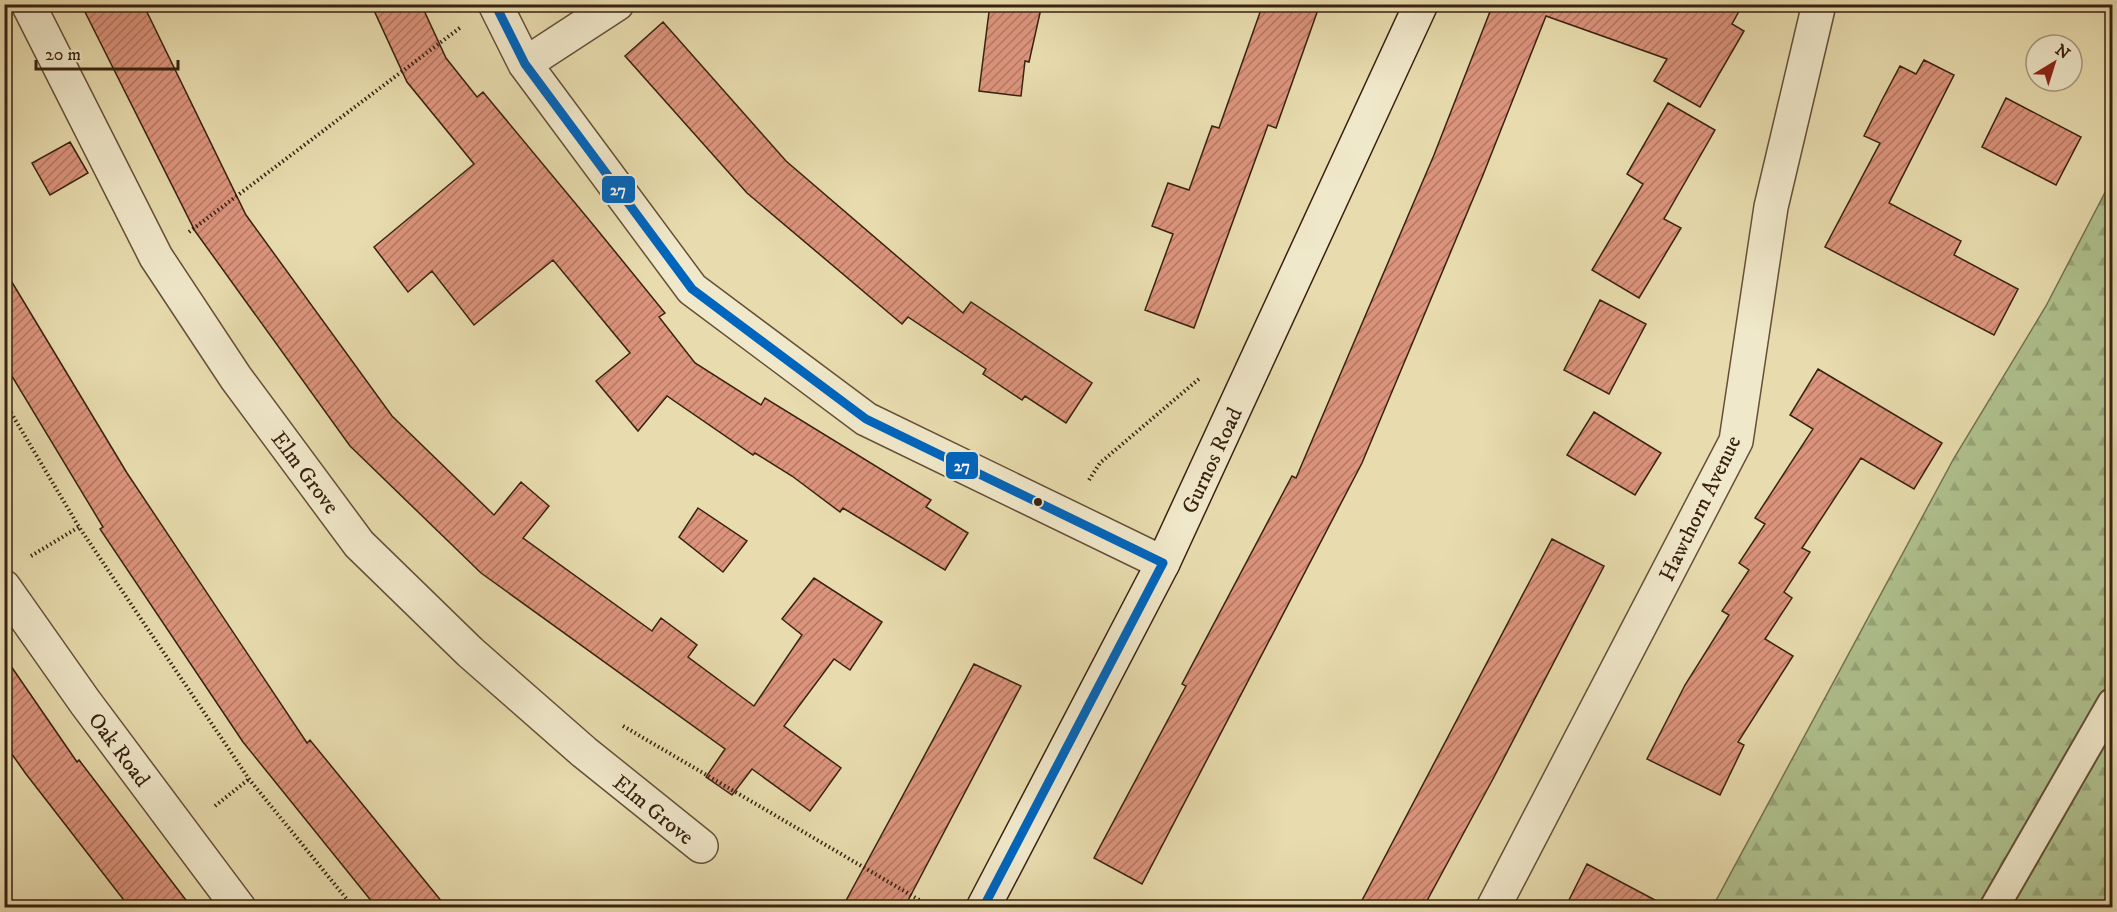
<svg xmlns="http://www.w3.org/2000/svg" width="2117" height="912" font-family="'IM FELL DW Pica',serif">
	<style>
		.forest { fill: url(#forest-firs); stroke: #747250; stroke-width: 1.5 }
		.building { fill: url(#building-hatch); stroke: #392211; stroke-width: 1.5 }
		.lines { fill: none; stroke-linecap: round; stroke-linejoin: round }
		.lane-casing { stroke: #655038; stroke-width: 32 }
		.street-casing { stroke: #655038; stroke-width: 36 }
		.secondary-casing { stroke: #392211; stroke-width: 36 }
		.path { stroke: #392211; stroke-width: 4; stroke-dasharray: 1.5 3; stroke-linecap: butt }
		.lane { stroke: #f0e8ca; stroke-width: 28 }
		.street { stroke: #f0e8ca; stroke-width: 33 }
		.secondary { stroke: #f0e8ca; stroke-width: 33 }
		.bus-1-casing { stroke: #f0e8ca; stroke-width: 14 }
		.bus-1 { stroke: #0065bd; stroke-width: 9 }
		.bus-dot { fill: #392211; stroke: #f0e8ca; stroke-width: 2 }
		.labels { text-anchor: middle; stroke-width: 4.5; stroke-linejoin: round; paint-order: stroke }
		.street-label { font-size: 22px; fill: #392211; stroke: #f0e8ca }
		.line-badge { stroke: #f0e8ca; stroke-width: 2 }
		.badge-label { font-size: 16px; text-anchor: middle; font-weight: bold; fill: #fff }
	</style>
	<defs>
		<pattern id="forest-firs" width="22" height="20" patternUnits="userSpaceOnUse" patternTransform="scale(1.5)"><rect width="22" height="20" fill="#afc28f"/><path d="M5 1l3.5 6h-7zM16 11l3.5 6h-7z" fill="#97a67a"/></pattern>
		<pattern id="building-hatch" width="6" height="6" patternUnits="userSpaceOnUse" patternTransform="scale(1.5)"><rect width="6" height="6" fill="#dc947c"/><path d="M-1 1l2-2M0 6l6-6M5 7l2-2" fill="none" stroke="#b37864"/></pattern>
	</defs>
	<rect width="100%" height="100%" fill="#e8dcae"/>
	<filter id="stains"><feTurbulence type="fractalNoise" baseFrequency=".00333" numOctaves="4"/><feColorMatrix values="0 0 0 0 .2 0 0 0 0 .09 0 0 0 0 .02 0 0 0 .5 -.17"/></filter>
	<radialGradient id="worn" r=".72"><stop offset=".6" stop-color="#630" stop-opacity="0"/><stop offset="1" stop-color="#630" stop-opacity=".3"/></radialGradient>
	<!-- forest -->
	<path class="forest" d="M2112 179V907L1712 908 1954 458 2046 306Z"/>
	<!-- building -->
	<path class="building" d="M81 4H143L246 215 392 416 494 515 521 482 549 506 523 538 652 631 661 618 697 645 688 657 754 706 802 635 782 619 814 578 882 622 850 670 834 659 784 726 841 768 810 811 752 769 732 795 706 777 725 749 481 573 350 446 195 231Z
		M371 4H421L446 58 477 97 483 92 595 227 665 313 659 317 695 363 761 405 765 398 931 500 926 507 968 533 945 570 843 508 840 512 792 476 755 453 753 455 667 396 638 431 596 381 630 353 553 260 474 325 432 271 408 292 374 247 474 164 407 82Z
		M990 4H1042L1029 62 1025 61 1021 96 979 91Z
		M1263 4H1320L1276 128 1268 125 1194 328 1145 310 1173 234 1152 226 1168 183 1189 190 1212 126 1219 128Z
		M1493 4H1743L1732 24 1744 31 1700 107 1654 81 1667 59 1546 16 1483 175 1362 463 1142 884 1094 858 1186 686 1182 684 1292 476 1296 478 1434 155Z
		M663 22 786 161 963 313 971 302 1092 383 1066 423 1025 396 1022 400 983 374 986 369 908 317 902 324 747 193 625 56Z
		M1924 60 1954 75 1889 203 1961 241 1954 255 2018 289 1994 335 1825 247 1880 143 1864 136 1882 100 1900 66 1916 74Z
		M2006 98 2081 137 2056 185 1982 147Z
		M1668 103 1715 130 1664 219 1681 228 1639 298 1592 270 1643 184 1627 174Z
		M70 142 88 173 50 195 32 163Z
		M4 269 127 473 307 743 310 740 447 908H377L243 742 100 529 103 527 4 363Z
		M1600 300 1646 324 1609 394 1564 370Z
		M1818 369 1942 443 1914 489 1861 458 1802 548 1810 552 1784 592 1792 598 1765 639 1793 656 1738 742 1744 745 1720 795 1647 759 1685 685 1729 615 1722 611 1749 570 1739 563 1765 524 1755 518 1813 429 1790 415Z
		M1594 412 1661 453 1635 495 1567 455Z
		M698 508 747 541 723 572 679 537Z
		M1552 539 1604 566 1494 777 1423 908H1358Z
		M4 656 77 762 79 760 192 908H130L26 774 4 743Z
		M974 664 1021 686 904 908H842Z
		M1587 864 1670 908H1565Z"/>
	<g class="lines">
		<defs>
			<path id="lane" d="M1994 908 2112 703"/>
			<path id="street" d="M28 4 156 257 236 378 359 544 470 652 584 752 701 846
				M495 4 525 64 692 289 866 419 1163 563
				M525 64 617 4
				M4 587 85 702 239 908
				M1493 908 1736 441 1771 207 1819 4"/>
			<path id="secondary" d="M983 908 1163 563 1421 4"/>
		</defs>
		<!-- lane casing -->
		<use href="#lane" class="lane-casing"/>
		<!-- street casing -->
		<use href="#street" class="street-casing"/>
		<!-- secondary casing -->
		<use href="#secondary" class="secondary-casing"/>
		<!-- path -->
		<path class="path" d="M189 232 461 27
			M4 401 79 527 249 779 354 908
			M1089 480 1100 463 1200 378
			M31 556 79 527
			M623 726 933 908
			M215 806 249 779"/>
		<!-- lane -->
		<use href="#lane" class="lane"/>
		<!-- street -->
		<use href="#street" class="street"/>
		<!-- secondary -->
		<use href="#secondary" class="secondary"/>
		<defs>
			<path id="bus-1" d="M495 4 525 64 692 289 866 419 1163 563
				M983 908 1163 563"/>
		</defs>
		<!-- bus-1 casing -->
		<use href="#bus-1" class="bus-1-casing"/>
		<!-- bus-1 -->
		<use href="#bus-1" class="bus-1"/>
	</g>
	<!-- markers -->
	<circle class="bus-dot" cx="1038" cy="502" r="5"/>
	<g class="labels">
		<!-- street labels -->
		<g class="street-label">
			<text transform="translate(1211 460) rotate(-65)" y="8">Gurnos Road</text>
			<text transform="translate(306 472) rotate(53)" y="8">Elm Grove</text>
			<text transform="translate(1699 508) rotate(-64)" y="8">Hawthorn Avenue</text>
			<text transform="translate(120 749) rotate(53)" y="8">Oak Road</text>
			<text transform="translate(654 809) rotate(39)" y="8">Elm Grove</text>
		</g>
	</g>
	<g class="line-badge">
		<rect x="601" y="175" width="35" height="29" rx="6" fill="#0065bd"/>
		<rect x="945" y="451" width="34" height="29" rx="6" fill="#0065bd"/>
	</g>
	<g class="badge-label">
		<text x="618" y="195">27</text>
		<text x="962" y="471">27</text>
	</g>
	<!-- margin -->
	<rect width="2117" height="912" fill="none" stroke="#e8dcae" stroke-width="24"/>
	<rect x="6" y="6" width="2105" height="900" fill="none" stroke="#392211" stroke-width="3"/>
	<rect x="12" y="12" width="2093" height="888" fill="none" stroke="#392211" stroke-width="1.5"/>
	<!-- north arrow -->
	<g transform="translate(2054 63) rotate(38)"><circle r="28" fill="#f0e8ca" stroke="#a79980" stroke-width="1.5"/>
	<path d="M0-4.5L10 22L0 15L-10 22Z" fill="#8f2418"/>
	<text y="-9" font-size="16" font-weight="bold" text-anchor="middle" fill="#392211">N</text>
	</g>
	<!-- scale -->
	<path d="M36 60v9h142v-9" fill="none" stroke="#392211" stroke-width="3"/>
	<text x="45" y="60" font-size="18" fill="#392211" stroke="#f0e8ca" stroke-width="4.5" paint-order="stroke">20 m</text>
	<rect width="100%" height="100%" filter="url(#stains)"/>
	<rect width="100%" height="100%" fill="url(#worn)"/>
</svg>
